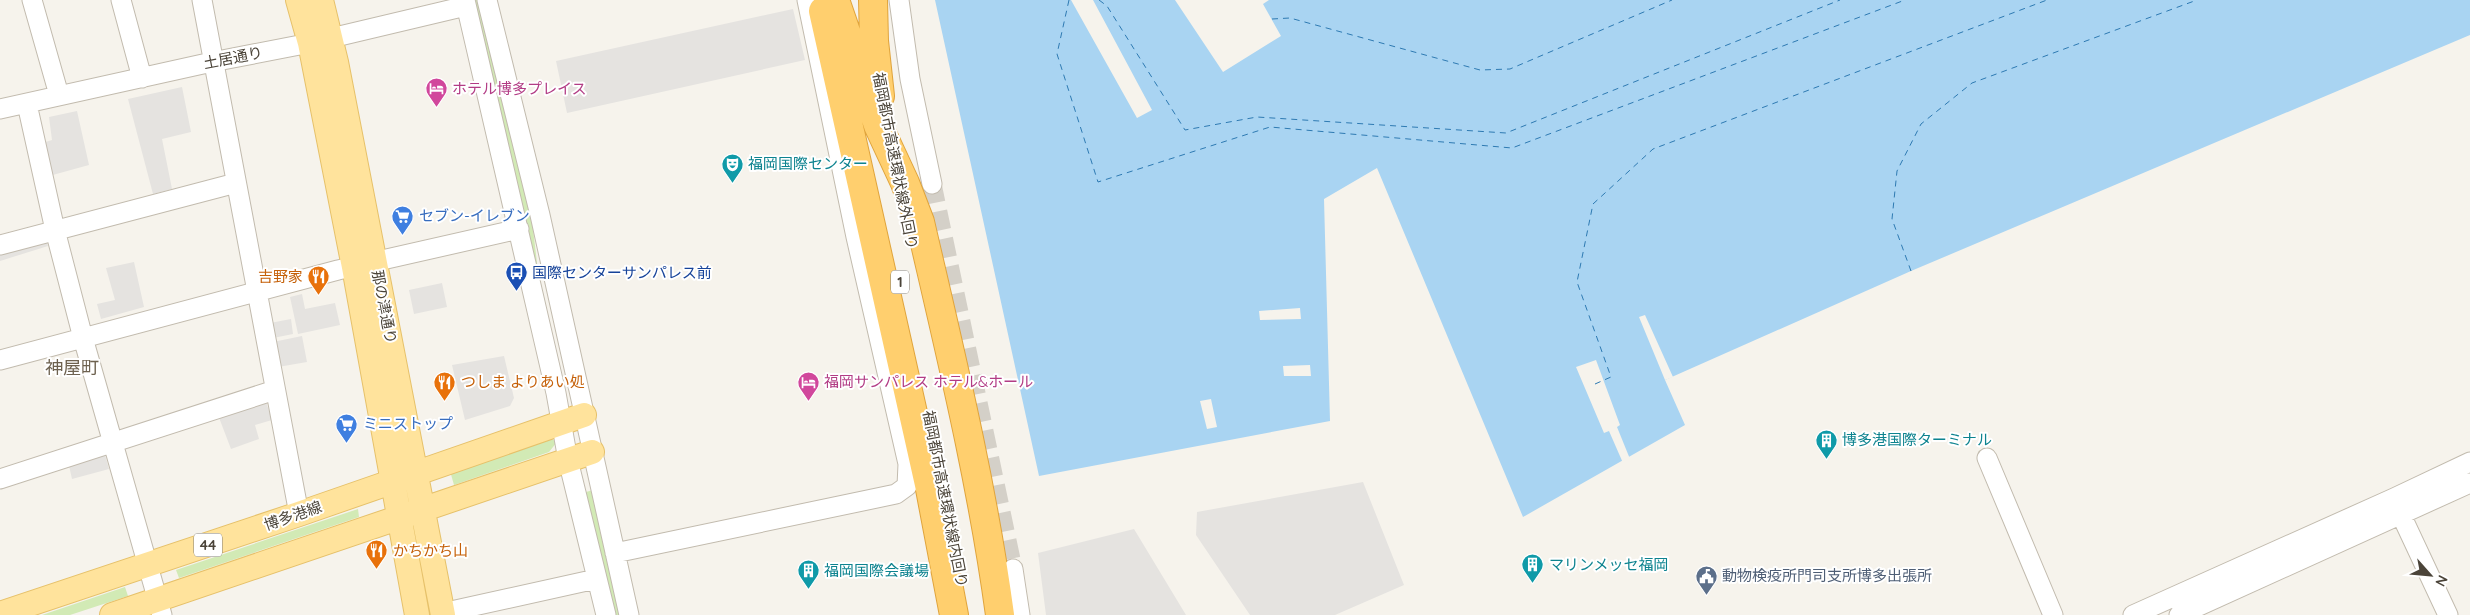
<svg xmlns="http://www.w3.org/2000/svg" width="2470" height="615" font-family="Quicksand,'Noto Sans JP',sans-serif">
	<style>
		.green { fill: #d2eab5 }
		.parking { fill: #e5e3e0 }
		.water { fill: #a9d4f2 }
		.pier { fill: #f6f3ec }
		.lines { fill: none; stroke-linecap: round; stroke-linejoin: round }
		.ferry { stroke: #2e7ab2; stroke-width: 1; stroke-dasharray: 6 5; stroke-linecap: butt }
		.minor-tunnel { stroke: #d4d0c8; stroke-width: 19; stroke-dasharray: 19 9; stroke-linecap: butt }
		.minor-casing { stroke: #c2bbae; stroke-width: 21 }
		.major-casing { stroke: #e6c16a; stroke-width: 26 }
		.highway-casing { stroke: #e0a43c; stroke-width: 30 }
		.minor { stroke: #fff; stroke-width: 19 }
		.major { stroke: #ffe39c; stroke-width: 24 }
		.highway { stroke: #ffcf6e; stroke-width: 28 }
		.labels { text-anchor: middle; stroke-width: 4; stroke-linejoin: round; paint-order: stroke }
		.shield { fill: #fff; stroke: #817c74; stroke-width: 1 }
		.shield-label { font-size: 14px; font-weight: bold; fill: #4b4439 }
		.street-label { font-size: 15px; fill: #4b4439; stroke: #fff }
		.hotel-label { font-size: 15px; fill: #b23c85; stroke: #fff; text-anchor: start }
		.culture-label { font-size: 15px; fill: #0d838f; stroke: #fff; text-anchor: start }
		.shop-label { font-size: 15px; fill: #366cbe; stroke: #fff; text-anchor: start }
		.transit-label { font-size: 15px; fill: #164399; stroke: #fff; text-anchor: start }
		.food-label { font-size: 15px; fill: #c56008; stroke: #fff; text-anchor: start }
		.service-label { font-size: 15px; fill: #4e5e75; stroke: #fff; text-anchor: start }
		.quarter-label { font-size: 18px; fill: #6e6250; stroke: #fff }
	</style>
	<rect width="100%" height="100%" fill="#f6f3ec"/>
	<!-- green -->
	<path class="green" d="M473 0H479L531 212 538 271 565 391Z
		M550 438 557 442 549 452 454 485 450 471Z
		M593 490 621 615H614L586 492Z
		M358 509 359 517 179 578 176 570Z
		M125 587 128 596 70 615H42Z"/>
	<!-- parking -->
	<path class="parking" d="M793 9 805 60 567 113 556 61Z
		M182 87 191 132 162 139 172 189 153 194 128 99Z
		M77 111 89 165 49 176 42 143 52 140 49 117Z
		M46 238 48 246 0 261V249Z
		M134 262 144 307 101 319 97 304 115 300 106 268Z
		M442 283 447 307 414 314 409 290Z
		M302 294 305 309 335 303 340 325 298 334 290 297Z
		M291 319 293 334 273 338 270 323Z
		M302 336 307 362 278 367 273 342Z
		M504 356 514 398 510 406 465 420 452 365Z
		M266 402 272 420 255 425 259 439 231 449 218 415Z
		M104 451 109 469 72 479 68 461Z
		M1363 482 1404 585 1335 615H1250L1196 535 1197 512Z
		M1134 529 1186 615H1046L1038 553Z"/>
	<!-- water -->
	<path class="water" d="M935 0H1175L1223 72 1281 36 1263 4 1269 0H2470V35L1911 271 1665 380 1685 425 1523 517 1377 168 1324 199 1330 421 1039 476Z"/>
	<!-- pier -->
	<path class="pier" d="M1071 0H1093L1152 110 1137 118Z
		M1300 308 1301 319 1260 320 1259 311Z
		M1645 315 1673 377 1665 380 1639 317Z
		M1596 360 1620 425 1617 427 1630 459 1623 463 1609 431 1604 433 1576 367Z
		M1310 365 1311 376H1284L1283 366Z
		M1211 399 1217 427 1207 429 1200 401Z"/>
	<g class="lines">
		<!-- ferry -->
		<path class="ferry" d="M1069 0 1057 54 1098 182 1270 127 1512 148 1905 0
			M1099 0 1107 6 1185 130 1257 117 1506 133 1840 0
			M1272 19 1290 18 1480 70 1510 69 1672 0
			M1911 271 1892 219 1897 171 1921 124 1972 83 2197 0
			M1595 384 1611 377 1577 282 1593 204 1653 149 2047 0"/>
		<!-- minor-tunnel -->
		<path class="minor-tunnel" d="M932 184 1013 569"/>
		<defs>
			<path id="minor" d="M32 0 59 95
				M121 0 142 78
				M202 0 299 514
				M465 0 556 393 568 460 606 615
				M487 0 540 215 629 615
				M899 0 910 79 932 184
				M27 104 55 230 83 338 162 615
				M0 109 212 62 310 43 466 6
				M0 245 236 183
				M0 360 338 270 519 229
				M1987 458 2053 615
				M0 479 275 390
				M2396 504 2448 615
				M615 553 896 494 907 486 908 464 856 237 807 0
				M1013 569 1020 615
				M442 613 596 579
				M2133 615 2394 498 2470 462
				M2179 615 2470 483"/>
			<path id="major" d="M298 0 310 43 354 267 417 615
				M321 0 336 62 443 615
				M0 614 299 514 584 415
				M112 615 592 452"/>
			<path id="highway" d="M835 0 878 125 905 183 920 222C950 352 982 482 1000 615
				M873 0 874 41 880 96
				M823 11 930 489 954 615"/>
		</defs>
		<!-- minor casing -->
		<use href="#minor" class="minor-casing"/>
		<!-- major casing -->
		<use href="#major" class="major-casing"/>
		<!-- highway casing -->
		<use href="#highway" class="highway-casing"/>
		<!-- minor -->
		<use href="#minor" class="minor"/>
		<!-- major -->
		<use href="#major" class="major"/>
		<!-- highway -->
		<use href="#highway" class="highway"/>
	</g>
	<!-- icons -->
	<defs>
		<symbol id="hotel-pin" viewBox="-11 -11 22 30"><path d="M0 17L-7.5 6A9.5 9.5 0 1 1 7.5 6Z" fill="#d1479c" stroke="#fff"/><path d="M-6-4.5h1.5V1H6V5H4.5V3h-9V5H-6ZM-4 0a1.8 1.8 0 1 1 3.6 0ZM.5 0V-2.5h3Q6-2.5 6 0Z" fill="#fff"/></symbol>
		<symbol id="theatre-pin" viewBox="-11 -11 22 30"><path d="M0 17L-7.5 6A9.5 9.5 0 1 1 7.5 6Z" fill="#0f9aa8" stroke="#fff"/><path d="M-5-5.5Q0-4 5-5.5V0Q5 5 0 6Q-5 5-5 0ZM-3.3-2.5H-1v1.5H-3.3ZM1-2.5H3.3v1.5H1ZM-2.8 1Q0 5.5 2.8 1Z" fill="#fff"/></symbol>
		<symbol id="supermarket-pin" viewBox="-11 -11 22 30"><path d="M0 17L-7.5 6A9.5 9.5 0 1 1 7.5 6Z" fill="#3f7fe0" stroke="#fff"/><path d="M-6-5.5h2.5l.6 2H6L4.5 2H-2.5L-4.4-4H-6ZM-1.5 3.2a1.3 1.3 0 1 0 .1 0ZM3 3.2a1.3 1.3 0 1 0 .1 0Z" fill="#fff"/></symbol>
		<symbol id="bus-pin" viewBox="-11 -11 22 30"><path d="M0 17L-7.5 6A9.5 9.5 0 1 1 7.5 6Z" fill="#1a4fb4" stroke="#fff"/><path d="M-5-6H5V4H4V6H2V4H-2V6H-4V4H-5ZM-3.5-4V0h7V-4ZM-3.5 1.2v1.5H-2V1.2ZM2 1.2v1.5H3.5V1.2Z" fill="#fff"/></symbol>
		<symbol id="restaurant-pin" viewBox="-11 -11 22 30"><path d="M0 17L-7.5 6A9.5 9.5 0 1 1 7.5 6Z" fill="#e8710a" stroke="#fff"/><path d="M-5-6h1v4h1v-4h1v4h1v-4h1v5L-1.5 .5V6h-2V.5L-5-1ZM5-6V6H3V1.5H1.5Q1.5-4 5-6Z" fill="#fff"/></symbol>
		<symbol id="building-pin" viewBox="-11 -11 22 30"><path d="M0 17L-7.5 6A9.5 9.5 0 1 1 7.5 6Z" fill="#0f9aa8" stroke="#fff"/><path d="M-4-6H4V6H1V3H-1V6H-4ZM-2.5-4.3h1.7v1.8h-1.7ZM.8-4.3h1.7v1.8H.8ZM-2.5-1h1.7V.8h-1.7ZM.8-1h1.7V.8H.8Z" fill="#fff"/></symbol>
		<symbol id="civic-pin" viewBox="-11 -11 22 30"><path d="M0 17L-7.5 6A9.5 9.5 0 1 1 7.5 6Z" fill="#5c6f8a" stroke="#fff"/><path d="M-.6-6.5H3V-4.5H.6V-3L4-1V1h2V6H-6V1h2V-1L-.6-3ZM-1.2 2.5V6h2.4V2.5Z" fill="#fff"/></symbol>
	</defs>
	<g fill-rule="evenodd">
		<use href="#hotel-pin" x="424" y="76" width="25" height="34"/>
		<use href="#theatre-pin" x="720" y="152" width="25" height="34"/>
		<use href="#supermarket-pin" x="390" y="204" width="25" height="34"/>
		<use href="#bus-pin" x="504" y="260" width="25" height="34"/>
		<use href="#restaurant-pin" x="306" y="264" width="25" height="34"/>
		<use href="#restaurant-pin" x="432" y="370" width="25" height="34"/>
		<use href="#hotel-pin" x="796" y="370" width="25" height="34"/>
		<use href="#supermarket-pin" x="334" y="412" width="25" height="34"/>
		<use href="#building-pin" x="1814" y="428" width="25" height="34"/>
		<use href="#restaurant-pin" x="364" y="538" width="25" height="34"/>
		<use href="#building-pin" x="1520" y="552" width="25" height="34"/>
		<use href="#building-pin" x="796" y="558" width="25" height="34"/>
		<use href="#civic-pin" x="1694" y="564" width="25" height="34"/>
	</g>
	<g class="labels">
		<!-- shield labels -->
		<g class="shield">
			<rect x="891" y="270.5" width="18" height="23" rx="4"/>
			<rect x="194" y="533.5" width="28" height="23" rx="4"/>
		</g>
		<g class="shield-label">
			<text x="900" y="287">1</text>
			<text x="208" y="550">44</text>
		</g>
		<!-- street labels -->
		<g class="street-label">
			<text transform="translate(233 58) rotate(-11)" y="5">土居通り</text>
			<text transform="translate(895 161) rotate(79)" y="5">福岡都市高速環状線外回り</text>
			<text transform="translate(384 307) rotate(79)" y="5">那の津通り</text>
			<text transform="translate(945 499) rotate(79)" y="5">福岡都市高速環状線内回り</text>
			<text transform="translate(293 516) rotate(-19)" y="5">博多港線</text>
		</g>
		<!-- hotel labels -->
		<g class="hotel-label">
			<text x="452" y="94">ホテル博多プレイス</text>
			<text x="824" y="387">福岡サンパレス ホテル&amp;ホール</text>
		</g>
		<!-- culture labels -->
		<g class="culture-label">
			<text x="748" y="169">福岡国際センター</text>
			<text x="1842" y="445">博多港国際ターミナル</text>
			<text x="1549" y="570">マリンメッセ福岡</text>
			<text x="824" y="576">福岡国際会議場</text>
		</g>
		<!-- shop labels -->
		<g class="shop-label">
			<text x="419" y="221">セブン-イレブン</text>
			<text x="363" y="429">ミニストップ</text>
		</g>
		<!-- transit labels -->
		<g class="transit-label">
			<text x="532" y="278">国際センターサンパレス前</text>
		</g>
		<!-- food labels -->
		<g class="food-label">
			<text x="303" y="282" text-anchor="end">吉野家</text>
			<text x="461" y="387">つしま よりあい処</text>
			<text x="393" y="556">かちかち山</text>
		</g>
		<!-- service labels -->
		<g class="service-label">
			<text x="1722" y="581">動物検疫所門司支所博多出張所</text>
		</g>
		<!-- quarter labels -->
		<g class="quarter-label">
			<text x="72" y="374">神屋町</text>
		</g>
	</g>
	<!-- north arrow -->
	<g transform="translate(2430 575) rotate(117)" stroke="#ffffff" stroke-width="4" paint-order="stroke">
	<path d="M0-4L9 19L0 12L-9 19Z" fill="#4b4439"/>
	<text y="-8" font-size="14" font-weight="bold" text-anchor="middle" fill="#4b4439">N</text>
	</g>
</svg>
